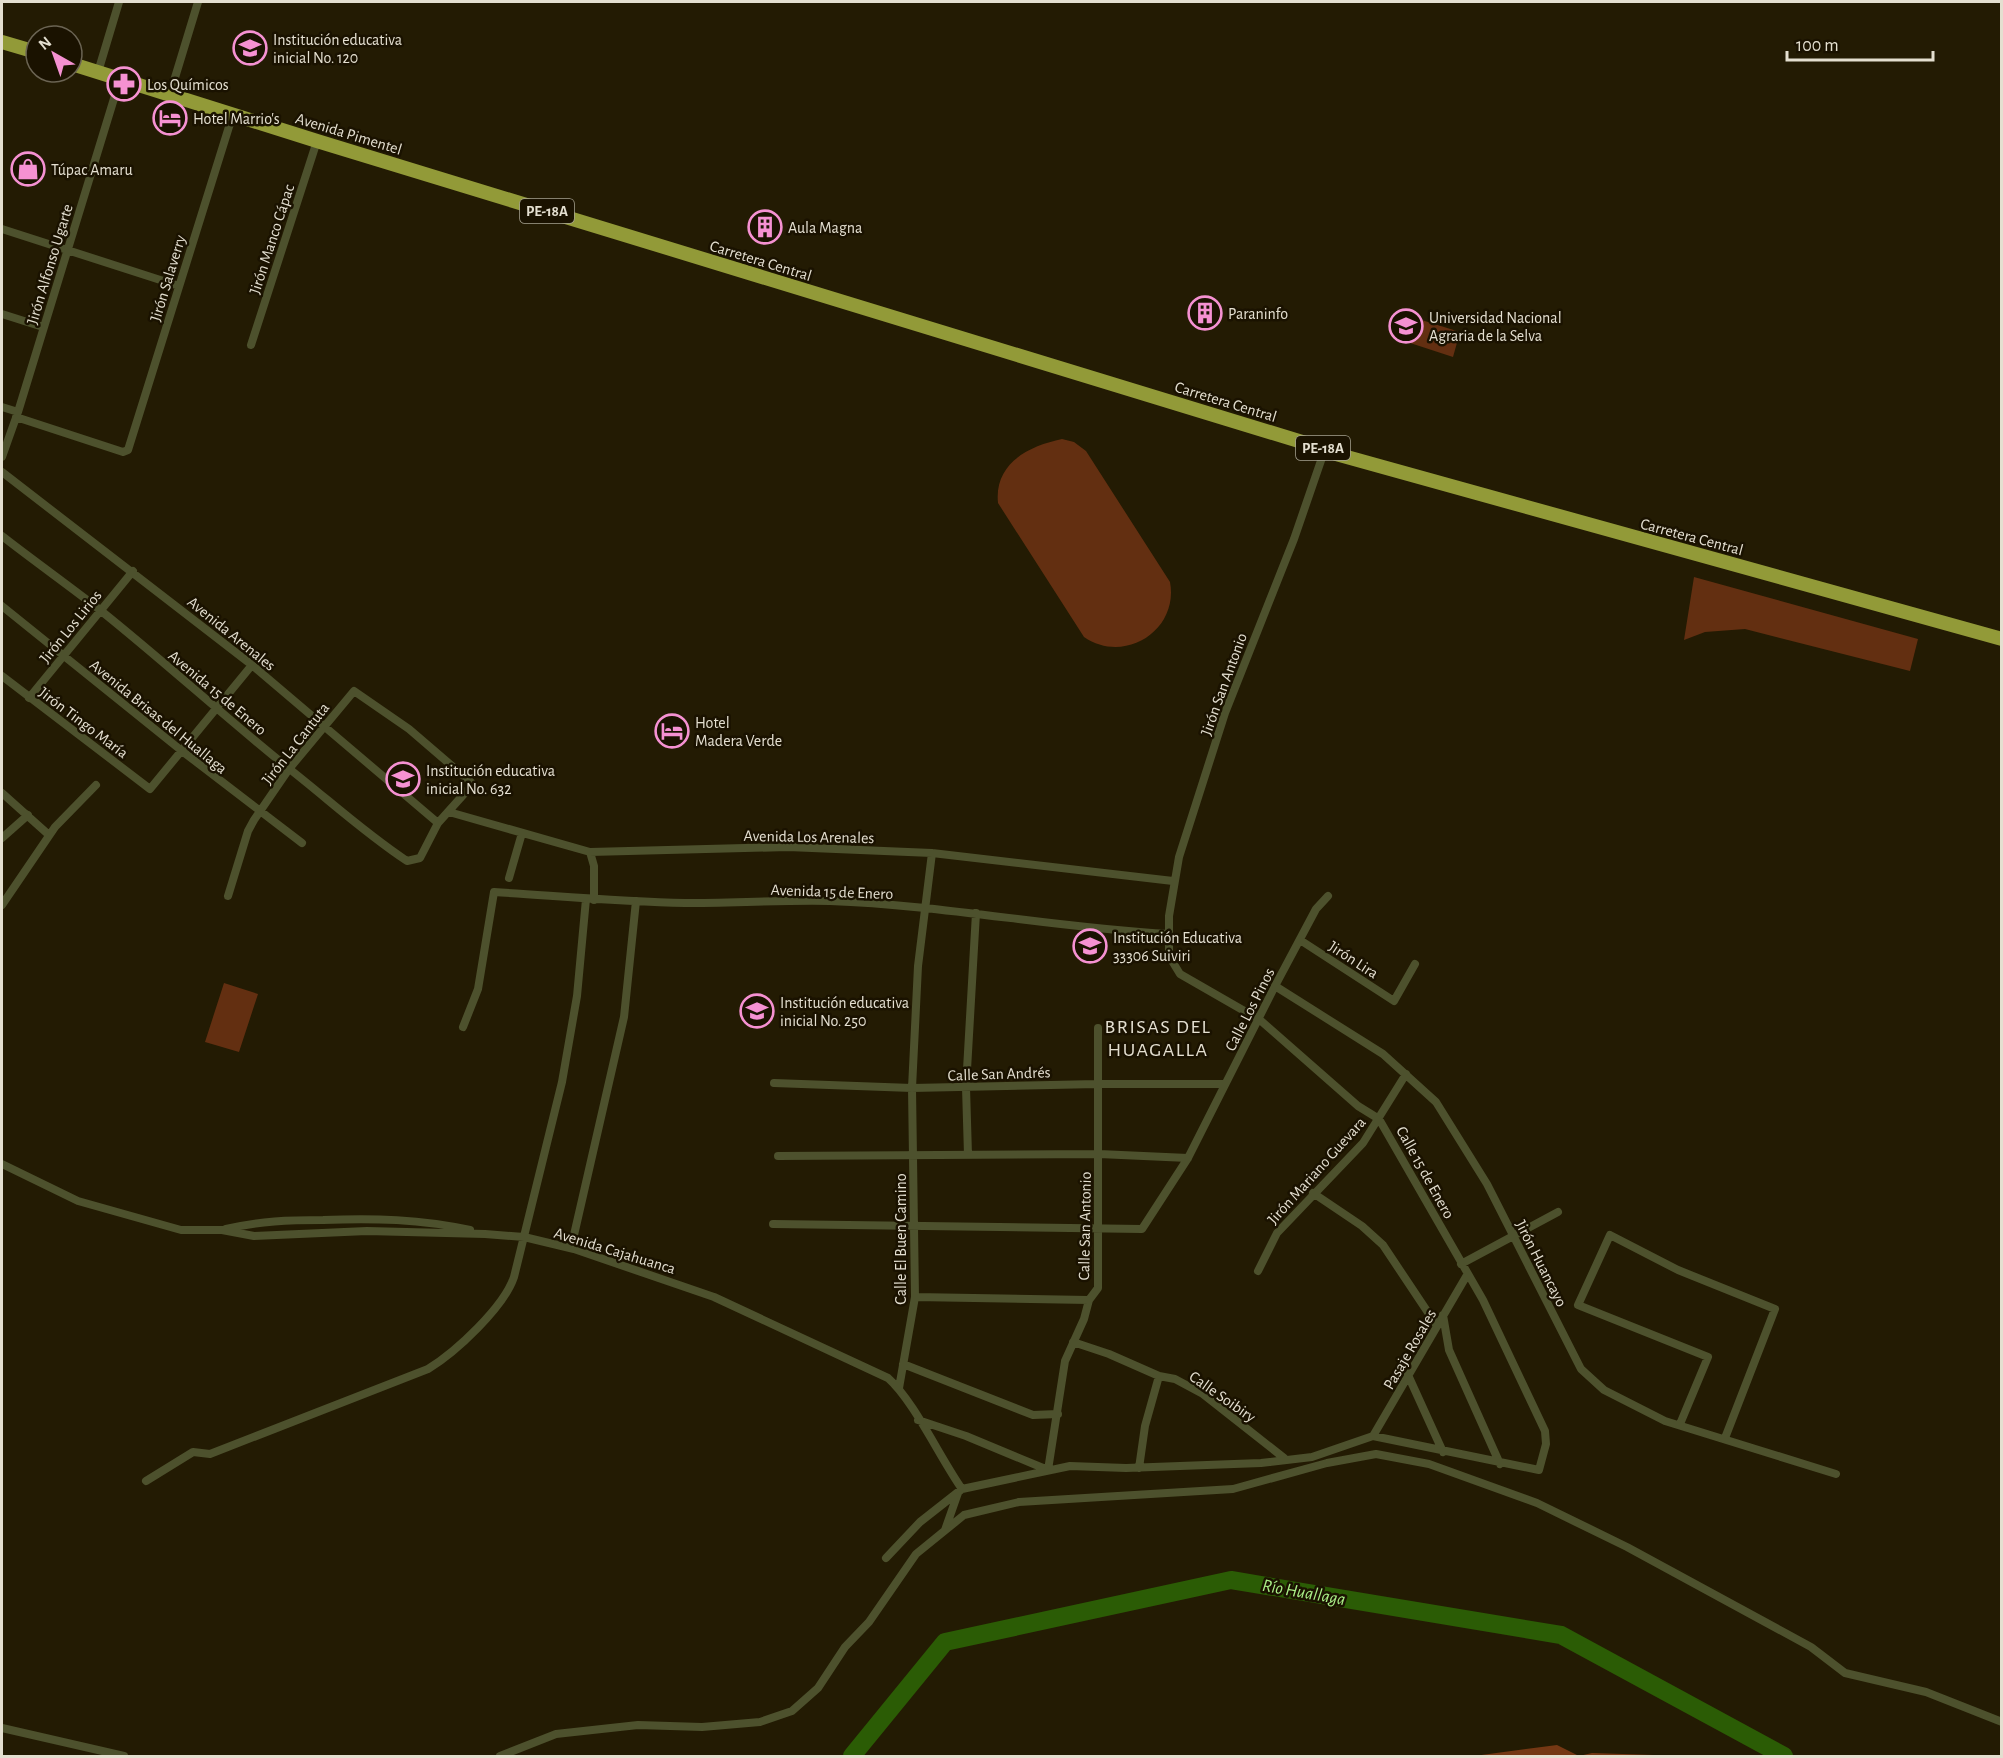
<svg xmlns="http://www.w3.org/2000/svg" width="2003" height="1758" font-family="'Alegreya Sans',sans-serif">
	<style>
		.green { fill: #632f11 }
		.forest { fill: #753814 }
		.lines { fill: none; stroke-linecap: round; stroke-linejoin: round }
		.river { stroke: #2b5c05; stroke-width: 18 }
		.street { stroke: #4d512d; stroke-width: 8 }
		.highway { stroke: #929a38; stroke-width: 14 }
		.labels { text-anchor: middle; stroke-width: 5; stroke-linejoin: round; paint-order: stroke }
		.shield { fill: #1a1200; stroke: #a7a292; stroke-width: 1.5 }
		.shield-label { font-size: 15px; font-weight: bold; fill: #e4dfd0 }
		.poi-label { font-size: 16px; fill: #e4dfd0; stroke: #1a1200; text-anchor: start }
		.street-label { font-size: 16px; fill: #e4dfd0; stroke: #1a1200 }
		.water-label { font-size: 18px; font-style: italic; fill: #abf088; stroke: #1a1200 }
		.quarter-label { font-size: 20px; letter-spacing: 1.5px; fill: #e4dfd0; stroke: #1a1200 }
	</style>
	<rect width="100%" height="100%" fill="#231b03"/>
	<!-- green -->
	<path class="green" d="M1412 317 1460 332 1453 357 1404 341Z
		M1062 439 1074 442 1086 451 1170 582C1179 630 1125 665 1084 637L998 503C994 463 1029 446 1062 439Z
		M1694 577 1918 639 1910 671 1745 629 1705 632 1684 640Z
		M224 983 258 994 239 1052 205 1042Z"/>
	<!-- forest -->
	<path class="forest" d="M1557 1745 1579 1756H1474Z
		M1592 1753 1685 1756H1579Z"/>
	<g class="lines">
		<!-- river -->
		<path class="river" d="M852 1756 945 1642 1231 1580 1561 1635 1784 1756"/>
		<!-- street -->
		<path class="street" d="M98 72 119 2
			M170 94 198 2
			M2 229 179 286
			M2 314 43 327
			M251 345 317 141
			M2 407 18 412
			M16 417 123 452 128 450 233 114
			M2 457 18 412 120 79
			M2 472 252 665 438 823
			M2 536C34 561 68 585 100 610 165 662 227 719 292 771 330 801 366 834 407 861L420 858 438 823 473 784 409 729 354 691 289 769 254 820 248 831 228 896
			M2 606 182 751 302 843
			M2 676 150 789 252 665
			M29 698 133 571
			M2 793 49 835
			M449 812 590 852 788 847 932 853 1173 881
			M2 838 28 815
			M590 852 594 866V900
			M509 878 522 833
			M2 905 55 827 96 785
			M1300 940 1394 1001 1415 964
			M1275 986 1383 1054 1436 1102 1487 1184 1581 1369 1604 1390 1665 1421 1836 1474
			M463 1027 478 989 494 892C558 896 621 902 685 903 733 903 781 900 830 901 944 905 1055 928 1169 934
			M774 1083 912 1088 1097 1084H1224
			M968 1155 966 1087 976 913
			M778 1156 1099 1154 1188 1158
			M2 1164 78 1201 181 1230H222L254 1236 367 1231 485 1234 524 1237 574 1249 714 1297 888 1378C914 1401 940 1458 962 1489
			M1313 1193 1362 1226 1383 1245 1437 1326
			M773 1224 1142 1229 1188 1158 1275 986 1316 909 1328 896
			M226 1229C259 1221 290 1220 323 1220 373 1218 421 1219 470 1230
			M571 1248 624 1017 636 901
			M1461 1264 1558 1212
			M1258 1271 1277 1233 1363 1143 1406 1074
			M915 1297 1089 1300
			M1443 1315 1449 1350 1500 1464
			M1073 1342 1109 1354 1159 1376 1175 1379 1203 1394 1284 1458
			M903 1364 1033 1415 1058 1414
			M1408 1375 1443 1452
			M899 1388 915 1297 912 1088 918 966 932 853
			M918 1420 966 1436 1048 1470 1065 1361 1084 1319 1089 1300 1098 1288V1028
			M1680 1424 1708 1357 1578 1305 1610 1235 1678 1270 1775 1309 1725 1438
			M1373 1436 1467 1275
			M1139 1468 1145 1426 1159 1376
			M146 1481 193 1452 210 1454 428 1369C456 1352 504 1307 514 1277L562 1082 577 996 586 899
			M945 1530 958 1493
			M886 1558 920 1522 962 1489 1070 1466 1126 1468 1261 1463 1312 1457 1373 1436 1539 1470 1546 1444 1545 1431 1483 1300 1379 1119 1358 1106 1260 1020 1180 974 1169 956V916L1179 857 1225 713 1294 539 1325 449
			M2 1728 124 1756
			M500 1756 556 1734 638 1725 702 1727 760 1722 792 1711 818 1688 845 1647 869 1622 916 1554 964 1515 1019 1502 1233 1489 1327 1463 1376 1454 1429 1464 1537 1503 1627 1547 1811 1647 1845 1673 1926 1692 2002 1722"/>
		<!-- highway -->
		<path class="highway" d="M2 42 36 52
			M72 64 317 141 1325 449 1336 454 2002 639"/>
	</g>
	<!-- icons -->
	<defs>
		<symbol id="school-ring" viewBox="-11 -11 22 22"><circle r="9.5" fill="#1a1200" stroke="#f591d2" stroke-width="1.5"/><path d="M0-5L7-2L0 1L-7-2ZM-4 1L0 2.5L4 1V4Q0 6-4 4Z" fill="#f591d2"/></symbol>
		<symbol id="pharmacy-ring" viewBox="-11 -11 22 22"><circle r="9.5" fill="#1a1200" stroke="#f591d2" stroke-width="1.5"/><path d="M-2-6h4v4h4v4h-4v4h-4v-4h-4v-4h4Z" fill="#f591d2"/></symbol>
		<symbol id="hotel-ring" viewBox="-11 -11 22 22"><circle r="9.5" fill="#1a1200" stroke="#f591d2" stroke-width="1.5"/><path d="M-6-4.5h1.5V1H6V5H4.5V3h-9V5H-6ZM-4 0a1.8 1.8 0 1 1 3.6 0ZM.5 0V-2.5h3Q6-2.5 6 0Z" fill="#f591d2"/></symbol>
		<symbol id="shop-ring" viewBox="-11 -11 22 22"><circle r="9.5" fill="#1a1200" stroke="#f591d2" stroke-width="1.5"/><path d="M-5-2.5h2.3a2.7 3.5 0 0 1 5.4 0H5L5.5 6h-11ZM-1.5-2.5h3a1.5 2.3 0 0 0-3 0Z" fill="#f591d2"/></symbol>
		<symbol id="building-ring" viewBox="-11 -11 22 22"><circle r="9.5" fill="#1a1200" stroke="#f591d2" stroke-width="1.5"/><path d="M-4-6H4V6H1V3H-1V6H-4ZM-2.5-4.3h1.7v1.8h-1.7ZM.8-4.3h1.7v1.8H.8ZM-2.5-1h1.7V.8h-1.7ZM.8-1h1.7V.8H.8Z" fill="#f591d2"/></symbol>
		<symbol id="university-ring" viewBox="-11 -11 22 22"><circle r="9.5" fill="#1a1200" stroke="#f591d2" stroke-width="1.5"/><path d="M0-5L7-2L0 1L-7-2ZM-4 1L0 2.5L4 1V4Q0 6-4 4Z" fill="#f591d2"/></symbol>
	</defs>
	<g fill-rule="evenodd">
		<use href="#school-ring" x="231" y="29" width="38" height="38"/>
		<use href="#pharmacy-ring" x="105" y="65" width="38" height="38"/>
		<use href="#hotel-ring" x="151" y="99" width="38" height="38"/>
		<use href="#shop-ring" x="9" y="150" width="38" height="38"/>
		<use href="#building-ring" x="746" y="208" width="38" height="38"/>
		<use href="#building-ring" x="1186" y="294" width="38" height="38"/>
		<use href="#university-ring" x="1387" y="307" width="38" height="38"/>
		<use href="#hotel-ring" x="653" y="712" width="38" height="38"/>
		<use href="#school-ring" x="384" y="760" width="38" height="38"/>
		<use href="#school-ring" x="1071" y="927" width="38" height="38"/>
		<use href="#school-ring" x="738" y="992" width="38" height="38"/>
	</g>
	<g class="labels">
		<!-- shield labels -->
		<g class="shield">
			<rect x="520" y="199" width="54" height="24" rx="4.5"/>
			<rect x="1296" y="436" width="54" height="24" rx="4.5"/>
		</g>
		<g class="shield-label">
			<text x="547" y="216">PE-18A</text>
			<text x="1323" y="453">PE-18A</text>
		</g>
		<!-- poi labels -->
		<g class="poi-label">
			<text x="273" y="45">Institución educativa<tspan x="273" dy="18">inicial No. 120</tspan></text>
			<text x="147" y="90">Los Químicos</text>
			<text x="193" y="124">Hotel Marrio's</text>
			<text x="51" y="175">Túpac Amaru</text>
			<text x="788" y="233">Aula Magna</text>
			<text x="1228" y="319">Paraninfo</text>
			<text x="1429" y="323">Universidad Nacional<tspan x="1429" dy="18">Agraria de la Selva</tspan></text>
			<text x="695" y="728">Hotel<tspan x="695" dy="18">Madera Verde</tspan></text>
			<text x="426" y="776">Institución educativa<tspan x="426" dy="18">inicial No. 632</tspan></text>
			<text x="1113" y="943">Institución Educativa<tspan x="1113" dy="18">33306 Suiviri</tspan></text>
			<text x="780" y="1008">Institución educativa<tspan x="780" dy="18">inicial No. 250</tspan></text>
		</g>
		<!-- street labels -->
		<g class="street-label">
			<text transform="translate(349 133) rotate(17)" y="6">Avenida Pimentel</text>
			<text transform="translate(271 239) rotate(-72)" y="6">Jirón Manco Cápac</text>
			<text transform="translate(761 260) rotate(17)" y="6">Carretera Central</text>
			<text transform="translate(49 264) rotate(-73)" y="6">Jirón Alfonso Ugarte</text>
			<text transform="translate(167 278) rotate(-73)" y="6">Jirón Salaverry</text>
			<text transform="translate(1226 401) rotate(17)" y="6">Carretera Central</text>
			<text transform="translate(1692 536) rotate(15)" y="6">Carretera Central</text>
			<text transform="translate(70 626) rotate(-51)" y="6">Jirón Los Lirios</text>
			<text transform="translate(232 633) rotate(39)" y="6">Avenida Arenales</text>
			<text transform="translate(1223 684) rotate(-70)" y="6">Jirón San Antonio</text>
			<text transform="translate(218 692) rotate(40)" y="6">Avenida 15 de Enero</text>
			<text transform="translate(159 716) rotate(39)" y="6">Avenida Brisas del Huallaga</text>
			<text transform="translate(84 722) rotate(37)" y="6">Jirón Tingo María</text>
			<text transform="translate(295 743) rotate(-52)" y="6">Jirón La Cantuta</text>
			<text transform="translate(809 836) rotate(1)" y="6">Avenida Los Arenales</text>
			<text transform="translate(832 891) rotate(2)" y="6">Avenida 15 de Enero</text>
			<text transform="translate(1354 959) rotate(33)" y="6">Jirón Lira</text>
			<text transform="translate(1249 1009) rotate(-63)" y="6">Calle Los Pinos</text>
			<text transform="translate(999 1073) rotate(-2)" y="6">Calle San Andrés</text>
			<text transform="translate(1316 1170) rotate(-48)" y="6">Jirón Mariano Guevara</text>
			<text transform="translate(1426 1172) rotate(61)" y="6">Calle 15 de Enero</text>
			<text transform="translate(1084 1226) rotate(-89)" y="6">Calle San Antonio</text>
			<text transform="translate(900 1239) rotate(-90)" y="6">Calle El Buen Camino</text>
			<text transform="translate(615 1250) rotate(17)" y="6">Avenida Cajahuanca</text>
			<text transform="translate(1542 1263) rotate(63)" y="6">Jirón Huancayo</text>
			<text transform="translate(1409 1349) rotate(-60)" y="6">Pasaje Rosales</text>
			<text transform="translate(1223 1396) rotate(35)" y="6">Calle Soibiry</text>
		</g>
		<!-- water labels -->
		<g class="water-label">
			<text transform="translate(1304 1592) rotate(10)" y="6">Río Huallaga</text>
		</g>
		<!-- quarter labels -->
		<g class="quarter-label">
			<text x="1158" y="1033">BRISAS DEL<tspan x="1158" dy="23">HUAGALLA</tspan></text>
		</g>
	</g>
	<!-- border -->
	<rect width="2003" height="1758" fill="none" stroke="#e4dfd0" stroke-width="6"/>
	<!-- north arrow -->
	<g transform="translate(54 54) rotate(320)"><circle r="28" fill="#1a1200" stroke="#6b6453" stroke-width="1.5"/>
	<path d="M0-4.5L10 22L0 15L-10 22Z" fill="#f591d2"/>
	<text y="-9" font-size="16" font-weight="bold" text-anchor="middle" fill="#e4dfd0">N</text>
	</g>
	<!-- scale -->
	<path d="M1787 51v9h146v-9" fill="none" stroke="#e4dfd0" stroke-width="3"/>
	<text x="1796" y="51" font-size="18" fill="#e4dfd0" stroke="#1a1200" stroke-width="4.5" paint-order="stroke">100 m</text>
</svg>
